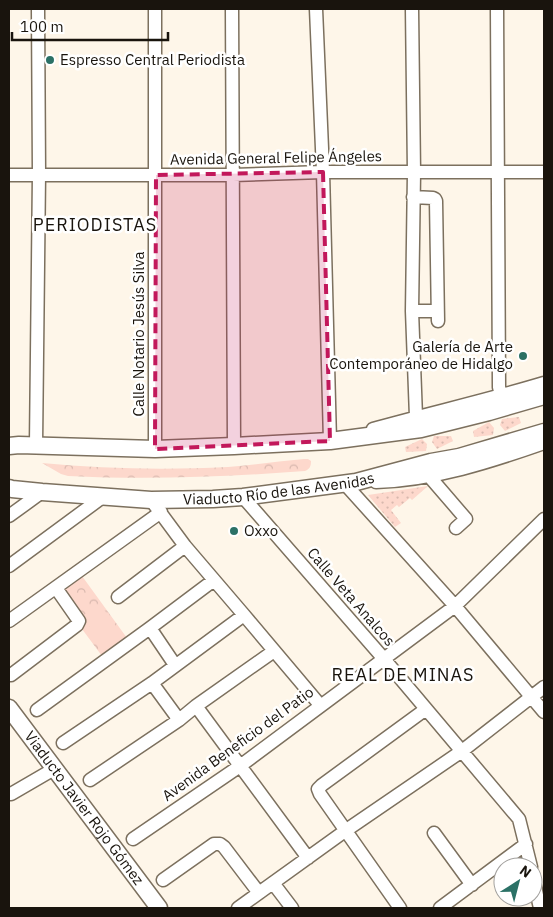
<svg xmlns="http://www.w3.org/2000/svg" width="553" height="917" font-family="'IBM Plex Sans',sans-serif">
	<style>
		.grass { fill: url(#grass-dots) }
		.forest { fill: url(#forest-crowns) }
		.pitch { fill: #fdd8cc }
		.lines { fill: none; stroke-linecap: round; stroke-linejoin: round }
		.minor-casing { stroke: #7c705e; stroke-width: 15 }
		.major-casing { stroke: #7c705e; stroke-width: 19 }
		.minor { stroke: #fff; stroke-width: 12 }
		.major { stroke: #fff; stroke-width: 16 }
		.marked { fill: #c2185b; fill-opacity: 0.2; stroke: #c2185b; stroke-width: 4; stroke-dasharray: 10 6; stroke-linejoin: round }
		.poi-dot { fill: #2b7166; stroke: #fff; stroke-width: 2 }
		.labels { text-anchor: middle; stroke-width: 5; stroke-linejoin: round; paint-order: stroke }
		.poi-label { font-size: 15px; fill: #19140d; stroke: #fff; text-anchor: start }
		.street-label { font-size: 15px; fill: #19140d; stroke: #fff }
		.quarter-label { font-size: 18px; letter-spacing: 1px; fill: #19140d; stroke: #fff }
	</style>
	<defs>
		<pattern id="grass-dots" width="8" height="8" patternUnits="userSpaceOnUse" patternTransform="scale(1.25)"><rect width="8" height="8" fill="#fdd8cc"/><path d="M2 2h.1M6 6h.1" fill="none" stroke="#d8b8ae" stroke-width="1.8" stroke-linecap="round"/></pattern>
		<pattern id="forest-crowns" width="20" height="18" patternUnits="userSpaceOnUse" patternTransform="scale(1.25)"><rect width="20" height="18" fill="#fdd8cc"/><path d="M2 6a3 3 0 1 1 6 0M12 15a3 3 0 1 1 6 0" fill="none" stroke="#d8b8ae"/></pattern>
	</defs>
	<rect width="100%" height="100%" fill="#fef6e9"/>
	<!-- grass -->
	<path class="grass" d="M519 417 521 423 505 431 500 425 502 419Z
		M489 422 494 428 493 435 474 437 473 431Z
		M434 436H451L453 441 437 449 432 442Z
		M422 439 427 444 426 451 406 452 405 447Z
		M428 486 412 500 410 498 399 507 397 505 391 510 401 523 395 527 368 495Z"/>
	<!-- forest -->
	<path class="forest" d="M304 459H308L311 461C311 466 310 469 305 471 226 477 147 480 68 476L61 474 42 463C104 469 166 470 228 467 254 465 279 461 304 459Z
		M82 576 127 638 102 656 82 629 81 616 65 593V588Z"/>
	<!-- pitch -->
	<path class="pitch" d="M100 604 124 637 106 650 82 616Z"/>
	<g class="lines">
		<defs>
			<path id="minor" d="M155 9V449
				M232 9 234 446
				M316 9 323 172 330 441
				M412 9 414 173 412 311 416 417
				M497 9 499 387 501 396
				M9 175H233L323 172H544
				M413 197 433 198 435 199 436 201 438 321
				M412 311H437
				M373 429C430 413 488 400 544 383
				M36 445 39 174 38 9
				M429 476 466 519 456 528
				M376 482C434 480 490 462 544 443
				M345 484 455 606 544 712
				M243 497 384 659 519 819 531 867
				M151 500 185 546 244 615 320 705
				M9 516 42 492
				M9 566 104 496
				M118 597 185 546
				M9 621 161 512
				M150 628 175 665
				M11 675 77 625 79 621 56 588
				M152 683 179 720
				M196 706 308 858
				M37 710 150 628 214 580
				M63 743 152 683 244 615
				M90 780 179 720 196 706 274 651
				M11 794 54 769
				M434 833 472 885
				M133 839 240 766 455 606 544 519
				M533 878 540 908
				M163 880 214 844H220L224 847 259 893
				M273 883 292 908
				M238 908 345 831 462 751 544 687
				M400 908 320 794 318 789 322 785 426 709
				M440 908 526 844"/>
			<g id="major">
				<path d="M9 446 19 445 155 449 234 446 330 441 421 429 489 412 544 396"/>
				<path id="s1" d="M9 488 12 489 42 492 151 500 213 499 243 497 356 482 431 462 459 457 544 432"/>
				<path id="s2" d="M9 708 159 908"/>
			</g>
		</defs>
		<!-- minor casing -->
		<use href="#minor" class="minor-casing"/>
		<!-- major casing -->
		<use href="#major" class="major-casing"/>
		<!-- minor -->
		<use href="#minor" class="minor"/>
		<!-- major -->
		<use href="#major" class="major"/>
	</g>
	<!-- marked area -->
	<path class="marked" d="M323 172 330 441 155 449 156 175Z"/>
	<!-- markers -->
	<g class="poi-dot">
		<circle cx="50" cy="60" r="5"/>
		<circle cx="523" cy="356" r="5"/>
		<circle cx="234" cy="531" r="5"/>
	</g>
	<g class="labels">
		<!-- poi labels -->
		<g class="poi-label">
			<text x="60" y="65">Espresso Central Periodista</text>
			<text x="513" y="352" text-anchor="end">Galería de Arte<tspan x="513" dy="17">Contemporáneo de Hidalgo</tspan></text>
			<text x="244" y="536">Oxxo</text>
		</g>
		<!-- street labels -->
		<g class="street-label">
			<text transform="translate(276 158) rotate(-1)" y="5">Avenida General Felipe Ángeles</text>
			<text transform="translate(139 334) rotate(-90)" y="5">Calle Notario Jesús Silva</text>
			<text dy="5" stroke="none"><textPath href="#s1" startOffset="271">Viaducto Río de las Avenidas</textPath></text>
			<text transform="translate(351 597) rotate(49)" y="5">Calle Veta Analcos</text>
			<text transform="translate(238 744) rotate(-36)" y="5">Avenida Beneficio del Patio</text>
			<text dy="5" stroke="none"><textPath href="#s2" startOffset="125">Viaducto Javier Rojo Gómez</textPath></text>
		</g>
		<!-- quarter labels -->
		<g class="quarter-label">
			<text x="95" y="231">PERIODISTAS</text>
			<text x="403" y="681">REAL DE MINAS</text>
		</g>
	</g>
	<!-- border -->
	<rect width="553" height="917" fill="none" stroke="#19140d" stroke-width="20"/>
	<!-- north arrow -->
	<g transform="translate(518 882) rotate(36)"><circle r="24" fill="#ffffff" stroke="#a3a19e"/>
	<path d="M0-4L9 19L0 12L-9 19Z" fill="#2b7166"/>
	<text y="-8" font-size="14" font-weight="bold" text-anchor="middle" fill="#19140d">N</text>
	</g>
	<!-- scale -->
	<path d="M12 32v8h156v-8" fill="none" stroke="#19140d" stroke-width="2.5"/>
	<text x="20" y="32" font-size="15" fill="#19140d" stroke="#ffffff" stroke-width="4" paint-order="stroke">100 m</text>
</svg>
